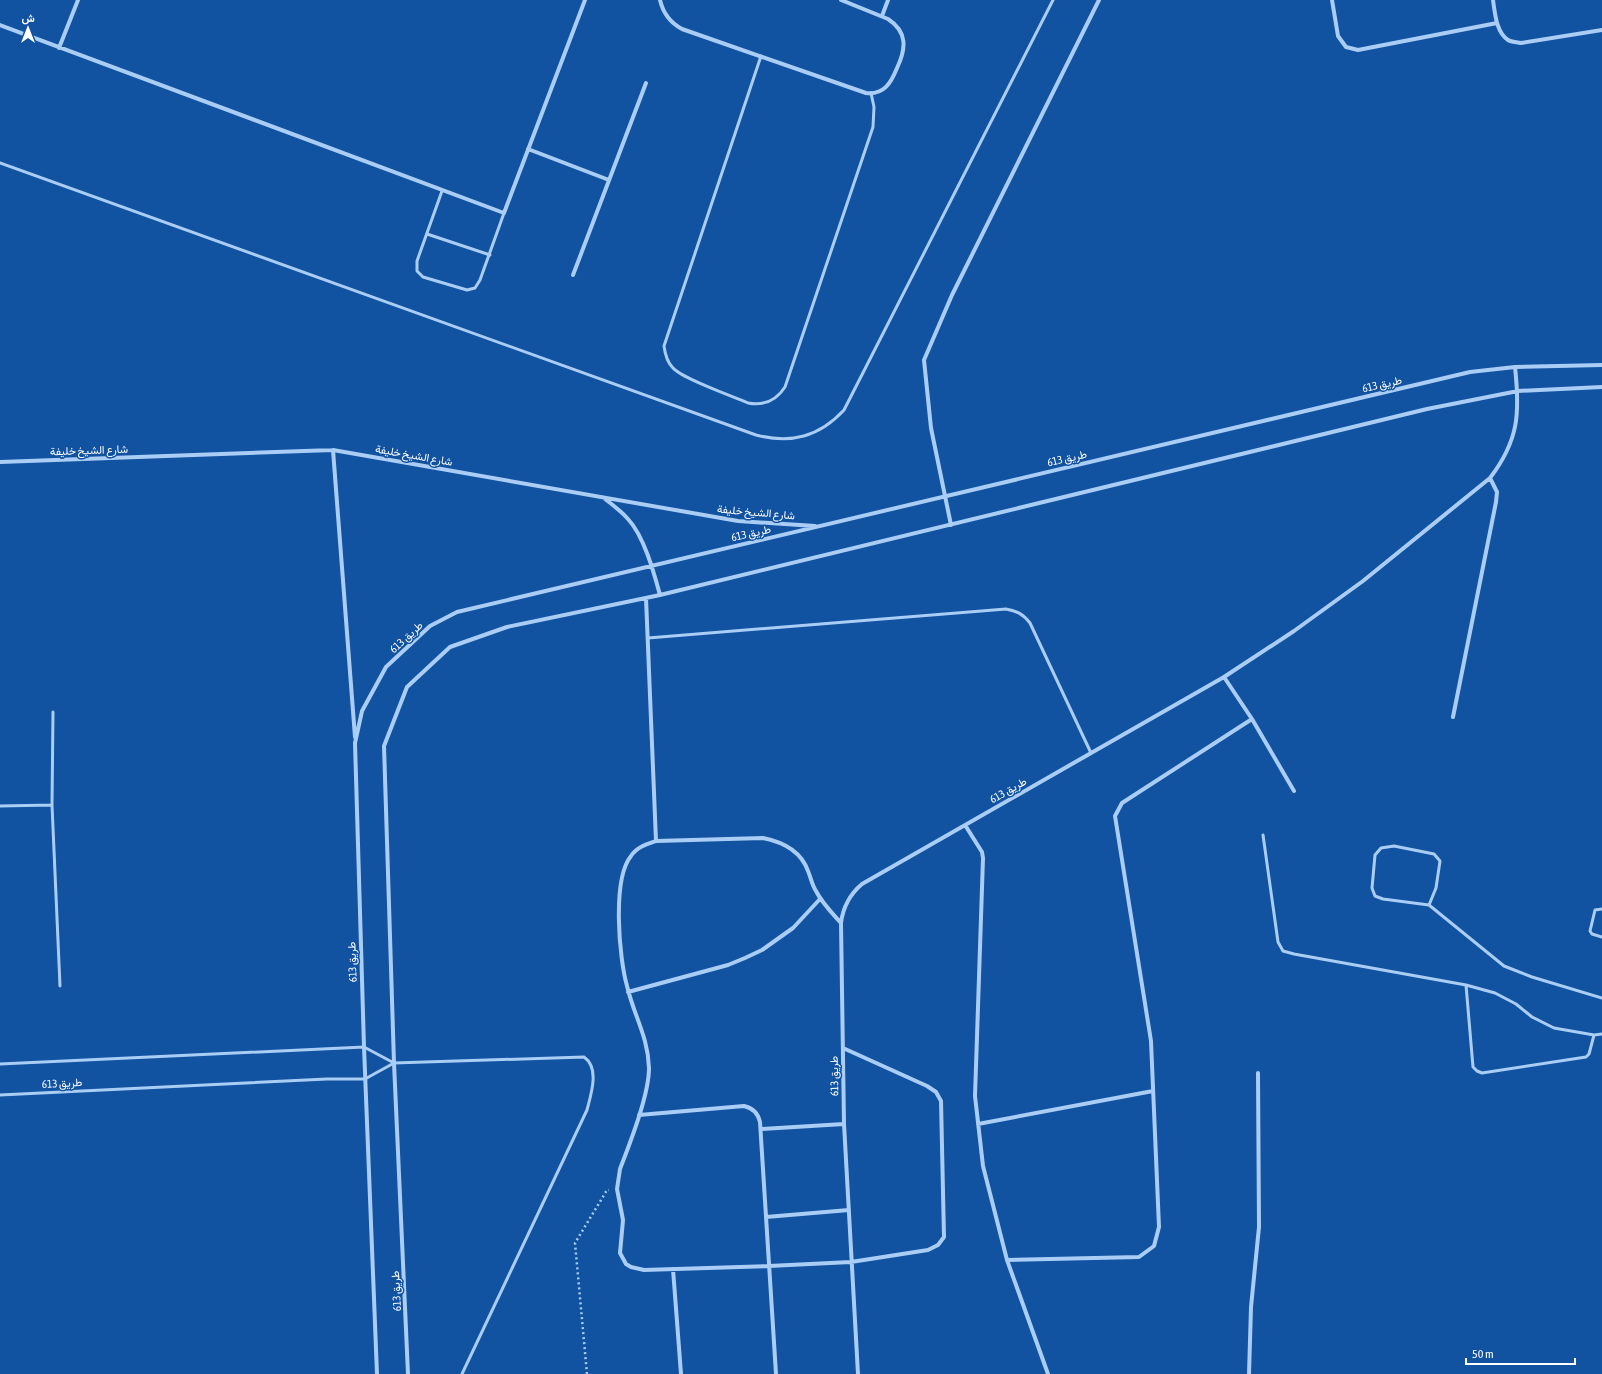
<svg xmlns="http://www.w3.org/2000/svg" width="1602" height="1374" font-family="'Asap Condensed',Vazirmatn,sans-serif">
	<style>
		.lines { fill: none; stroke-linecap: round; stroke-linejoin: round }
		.path { stroke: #aacdf5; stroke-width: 2.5; stroke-dasharray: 2 3; stroke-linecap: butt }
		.service { stroke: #aacdf5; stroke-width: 3 }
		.minor { stroke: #aacdf5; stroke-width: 4 }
		.labels { text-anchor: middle; stroke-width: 3; stroke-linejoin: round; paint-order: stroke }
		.street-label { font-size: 11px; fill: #fff; stroke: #1152a1 }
	</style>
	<rect width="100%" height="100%" fill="#1152a1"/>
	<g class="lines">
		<!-- path -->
		<path class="path" d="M587 1374 575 1243 607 1190H609"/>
		<!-- service -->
		<path class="service" d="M761 56 664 346C665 354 667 362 673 368 683 379 732 396 748 403 764 406 776 401 785 387L873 127 874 107 871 93
			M0 163 756 435C791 444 819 437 844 410L1053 0
			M442 191 417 261V271L423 277 467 290 475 288 480 280 504 213
			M427 234 490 255
			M648 638 1006 609C1017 611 1023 614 1030 623L1091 753
			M53 712 52 805 60 986
			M0 806 52 805
			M1263 835 1278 942 1283 951 1294 954 1466 985 1495 993 1516 1004 1532 1017 1554 1028 1594 1035 1602 1034
			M1429 905 1436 888 1440 861 1434 854 1394 846 1381 848 1375 855 1372 888 1375 896 1383 899 1429 905 1504 966 1532 977 1602 998
			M1602 909 1595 910 1590 931 1592 934 1602 937
			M1466 985 1473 1067 1477 1071 1482 1073 1586 1057 1589 1054 1594 1035
			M0 1064 364 1047 394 1063
			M0 1095 327 1079H365L394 1063 584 1057C600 1068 591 1094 587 1110L462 1374"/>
		<!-- minor -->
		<path class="minor" d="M660 0C663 13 669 22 682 29L866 93C884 95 891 83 897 68 906 49 908 32 888 19L841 0
			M1332 0 1338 36 1346 47 1358 50 1497 23
			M1493 0C1495 13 1496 32 1508 40 1511 42 1517 42 1521 43L1602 30
			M882 16 888 0
			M0 25 504 213 585 0
			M59 48 78 0
			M528 149 609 180
			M573 275 646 83
			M333 450 355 737
			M0 462 333 450 738 521 815 526
			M605 499C613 505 622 512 628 519 644 536 654 573 660 595
			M951 525 931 428 924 360 952 295 1099 0
			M646 598 656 841
			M1224 677 1252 719 1294 791
			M1453 717 1496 502 1497 492 1490 478
			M965 825 982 852 983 858 975 1096 983 1166 1007 1260 1048 1374
			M841 923C832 913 822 903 816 891 812 885 811 878 808 871 801 851 783 842 763 838L656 841C647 844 637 847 631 856 612 879 619 958 627 986 634 1016 648 1036 649 1068 649 1095 630 1143 620 1169L617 1189 623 1220 620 1253 626 1264 631 1267 644 1270 769 1266 851 1262 928 1250 938 1245 944 1237 941 1101 936 1092 927 1086 843 1048
			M628 992 728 965 745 958 762 950 793 928 820 899
			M639 1115 744 1106C753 1108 758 1113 760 1122L776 1374
			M978 1124 1153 1091
			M761 1129 844 1124
			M766 1217 849 1210
			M1007 1260 1139 1257 1154 1246 1159 1227 1151 1041 1115 816 1122 803 1252 719
			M673 1269 681 1374
			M377 1374 364 1047 355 743 362 711 386 667 430 626 457 612 1470 372 1515 367 1602 365
			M408 1374 394 1063 384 746 407 687 450 647 507 627 660 595 1427 409 1518 391 1602 387
			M858 1374 844 1124 841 923C843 907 849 895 862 884L1224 677 1294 631 1363 581 1490 478C1519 440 1520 413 1515 367
			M1249 1374 1251 1307 1259 1227 1258 1073"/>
	</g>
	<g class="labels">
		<!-- street labels -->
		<g class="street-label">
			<text transform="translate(1382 384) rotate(-13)" y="4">طريق 613</text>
			<text transform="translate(89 450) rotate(-2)" y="4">شارع الشيخ خليفة</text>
			<text transform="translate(414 455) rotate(10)" y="4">شارع الشيخ خليفة</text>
			<text transform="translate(1067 458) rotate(-13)" y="4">طريق 613</text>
			<text transform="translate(756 512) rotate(5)" y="4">شارع الشيخ خليفة</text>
			<text transform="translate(751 533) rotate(-13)" y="4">طريق 613</text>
			<text transform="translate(406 637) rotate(-43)" y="4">طريق 613</text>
			<text transform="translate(1008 790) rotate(-30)" y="4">طريق 613</text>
			<text transform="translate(352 962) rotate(-92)" y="4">طريق 613</text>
			<text transform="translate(834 1076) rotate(-91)" y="4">طريق 613</text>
			<text transform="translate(62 1083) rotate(-3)" y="4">طريق 613</text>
			<text transform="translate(396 1291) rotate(-93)" y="4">طريق 613</text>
		</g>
	</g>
	<!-- north arrow -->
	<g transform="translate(28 28)" stroke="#1152a1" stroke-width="3" paint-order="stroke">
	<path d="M0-3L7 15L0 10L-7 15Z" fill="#ffffff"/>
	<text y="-6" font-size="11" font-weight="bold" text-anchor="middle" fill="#ffffff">ش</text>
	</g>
	<!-- scale -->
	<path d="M1466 1358v6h109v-6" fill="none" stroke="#ffffff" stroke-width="2"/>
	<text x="1472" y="1358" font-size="12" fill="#ffffff" stroke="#1152a1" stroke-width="3" paint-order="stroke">50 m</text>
</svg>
